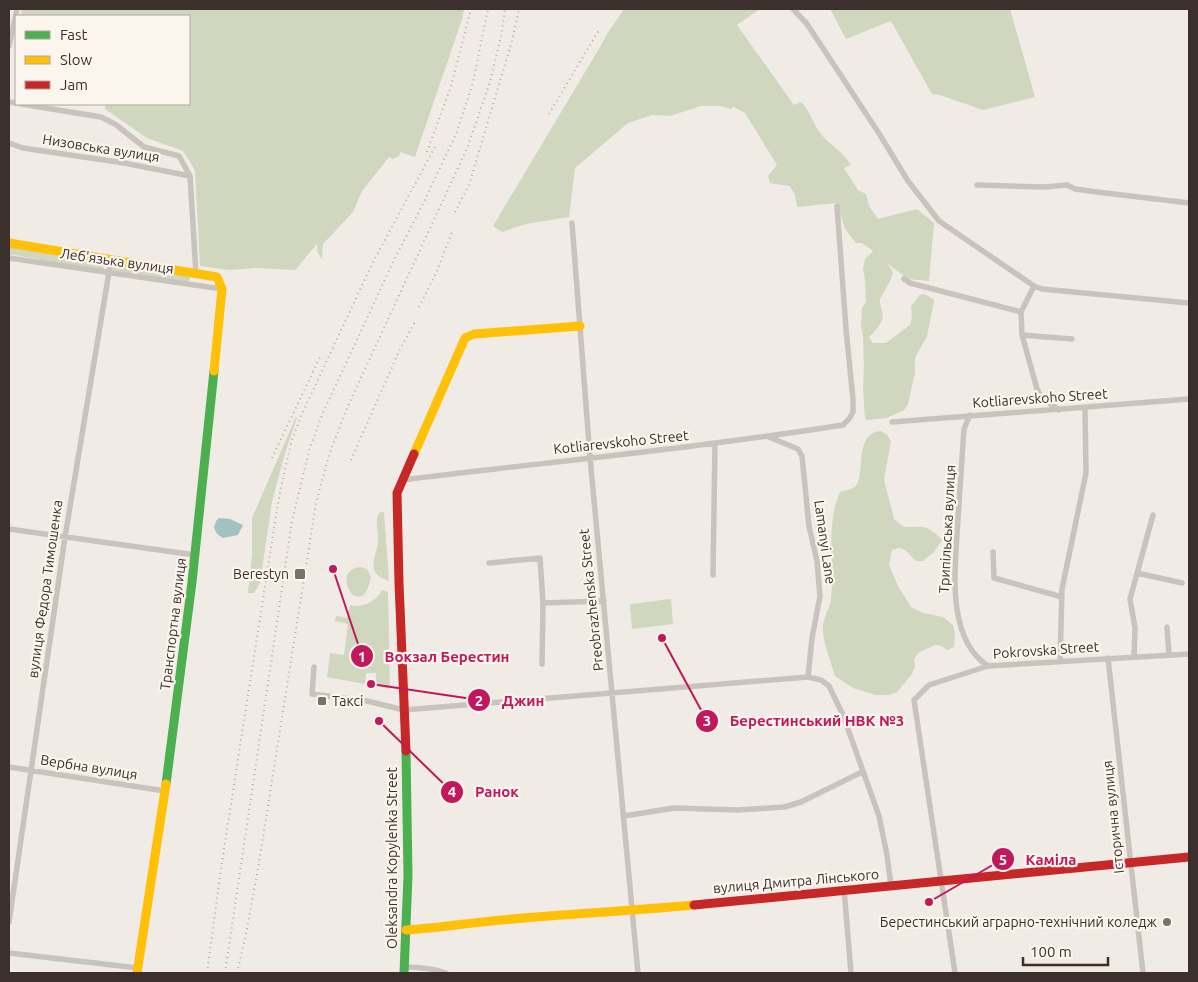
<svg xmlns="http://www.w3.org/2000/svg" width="1198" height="982" font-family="Ubuntu,sans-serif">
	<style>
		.green { fill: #d1d6bf }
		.water { fill: #a1c2c1 }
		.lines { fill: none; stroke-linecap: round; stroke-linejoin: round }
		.street { stroke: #c9c3be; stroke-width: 5.5 }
		.fast { stroke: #4caf50; stroke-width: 9 }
		.slow { stroke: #ffc107; stroke-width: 9 }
		.jam { stroke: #c62828; stroke-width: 9 }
		.rail { stroke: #b1aca8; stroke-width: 2; stroke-dasharray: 1 4; stroke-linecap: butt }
		.poi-dot { fill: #7a716c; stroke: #fbf5ee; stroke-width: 2 }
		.labels { text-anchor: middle; stroke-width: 4.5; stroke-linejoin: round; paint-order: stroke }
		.street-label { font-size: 14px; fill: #3b302b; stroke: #fbf5ee }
		.poi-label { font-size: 14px; fill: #3b302b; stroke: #fbf5ee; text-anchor: end }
		.leader { fill: none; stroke: #c2185b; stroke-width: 2 }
		.callout-dot { fill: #c2185b; stroke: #fbf5ee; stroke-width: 2 }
		.mark-label { font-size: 15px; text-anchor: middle; font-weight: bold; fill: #fff }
		.callout-label { font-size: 15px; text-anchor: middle; font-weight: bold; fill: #c2185b; stroke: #fbf5ee; stroke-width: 4.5; stroke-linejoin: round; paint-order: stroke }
	</style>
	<rect width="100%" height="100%" fill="#f0ebe5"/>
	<!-- green -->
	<path class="green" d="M22 9H464L462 19 415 157 400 152 399 156 393 159 389 157 362 191 353 212 323 244 322 259 318 253 317 244 295 270 257 268 229 270 200 266 195 170 183 151 147 138 105 109 106 104H189V16H21Z
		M624 9H760L737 25 794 105 801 102C810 111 813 123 820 133 829 145 844 152 851 165L844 168 858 190 866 194 869 206 878 219 917 209 934 223 929 281 908 279 887 263 893 273 890 281 880 299C879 304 881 306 882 311 885 322 876 330 869 337L873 343H886L910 325 912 318 911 306 920 295 924 294 933 299 934 302 927 336 915 358V373L908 404 904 410 887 418 867 420 865 418 863 389 864 368 863 336 861 326 862 308 866 302 865 280 863 269 865 259 873 251 862 243H856L845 229 837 203 797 207 795 195 790 186 770 183 768 176 777 165 745 113 734 107 731 109 720 106H701L670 116 652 115 628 123 575 168 569 217 526 224 502 232 493 226 600 47 607 34Z
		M830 9H1010L1035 97 983 110 940 95 932 94 891 21 846 39Z
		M9 247 103 262 104 269H91L9 254Z
		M113 263 189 275 190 279 188 283 112 271Z
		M296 417 297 418 285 453 272 502 260 583 254 593H248L252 555V518Z
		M881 431 887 435 891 441 884 480 894 519 904 527C924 527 927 524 942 540L934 552 923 561H916L905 550 899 548 892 550 889 565 898 586 911 607 923 613 943 617 953 625 955 634 954 647 947 650 941 646 935 645 918 653 914 659 915 667 912 674 897 692 890 695H876L853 688 835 676C831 662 824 646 823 632 822 617 829 612 831 599 835 562 825 527 840 492 845 490 854 490 857 484 865 471 854 433 881 431Z
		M381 512H384L389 581C364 573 376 559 378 542 379 532 375 523 378 514Z
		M361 567 367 569 371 577C362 626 327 569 361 567Z
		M382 590 388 592 390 689 376 686V673H366L365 684 327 677 330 653 344 655 348 624 335 621 336 616 347 618 350 605C364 608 375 602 382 590Z
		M671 599 673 624 632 629 630 604Z"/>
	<!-- water -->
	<path class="water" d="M219 518 230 519 243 525 238 535 223 538 217 534 214 528 216 521Z"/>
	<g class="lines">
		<!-- street -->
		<path class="street" d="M793 9 807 24 880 135 908 181 939 221 1034 286 1042 289 1189 303
			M9 46 17 9
			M9 102 16 103
			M21 104 101 117 115 124 144 147 179 156 190 176 196 274
			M9 143 23 148 124 163 190 176
			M977 185 1045 187 1067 185 1075 189 1097 192 1189 203
			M572 223 590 457 638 973
			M9 258 222 289
			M904 279 910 283 1021 312
			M1034 286 1021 312 1022 335 1037 389 1041 397 1059 410
			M1022 335 1072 339
			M970 415 964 429C962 459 960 488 958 518 956 563 944 637 988 666
			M892 422 1189 399
			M769 437 798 449 802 456 809 526 817 561 820 596 812 638 808 677
			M402 480C549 462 696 448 843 425L849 419 853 412V399L846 329 837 206
			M9 529 195 555
			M993 552 994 578 1062 597
			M489 563 540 558 543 603 542 664
			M1137 573 1182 583
			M713 575 715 444
			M543 603 604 601
			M1167 627 1169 655
			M1134 657 1135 628 1130 599 1153 515
			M1108 658 1143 973
			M1060 662 1062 589 1086 473 1085 408
			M314 667 312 694 367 701 404 710 808 677 821 680 829 686 843 715 879 816 887 855 891 886
			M9 767 165 791
			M624 816 674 808 738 810 784 807 801 802 862 772
			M844 889 851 973
			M9 922 65 537 111 260
			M9 953 138 968
			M404 967C419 967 432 968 446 973
			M955 973 914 700 929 685 988 666 1189 654"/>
		<!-- fast -->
		<path class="fast" d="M166 784 192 582 214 371
			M404 973 408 876 406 751"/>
		<!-- slow -->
		<path class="slow" d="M9 243 217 277 222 289 214 371
			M414 454 465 338 474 334 580 326
			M406 930C438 928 469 923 501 920 565 914 630 911 694 905
			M137 973 166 784"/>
		<!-- jam -->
		<path class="jam" d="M406 751 399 583 397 493 414 454
			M694 905 1189 857"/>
		<!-- rail -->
		<path class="rail" d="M549 114 599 30
			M427 152 451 86 471 9
			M455 212 469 185 512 41 519 9
			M419 307 437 271 452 232
			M272 458 320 357
			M351 460 400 349 416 320
			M207 973 222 862 277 509 283 477 292 440 301 416 373 262 436 145
			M225 973 292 521 309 451 322 415 393 262 423 204 457 132 473 82 488 9
			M237 973 246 934 258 869 316 503 329 455 347 408 468 146 490 82 501 36 505 9"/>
	</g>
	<!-- markers -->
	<g class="poi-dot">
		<rect x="294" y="568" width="12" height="12" rx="2.5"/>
		<rect x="317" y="696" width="10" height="10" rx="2.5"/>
		<circle cx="1167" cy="922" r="5"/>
	</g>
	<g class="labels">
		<!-- street labels -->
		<g class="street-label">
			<text transform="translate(101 148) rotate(9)" y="5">Низовська вулиця</text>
			<text transform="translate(117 261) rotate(8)" y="5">Леб'язька вулиця</text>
			<text transform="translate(1040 398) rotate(-4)" y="5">Kotliarevskoho Street</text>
			<text transform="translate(621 442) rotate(-6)" y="5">Kotliarevskoho Street</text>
			<text transform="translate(947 529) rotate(-87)" y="5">Трипільська вулиця</text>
			<text transform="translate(825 542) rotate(82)" y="5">Lamanyi Lane</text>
			<text transform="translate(45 589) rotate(-82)" y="5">вулиця Федора Тимошенка</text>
			<text transform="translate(591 600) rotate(-96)" y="5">Preobrazhenska Street</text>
			<text transform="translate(173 624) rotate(-83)" y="5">Транспортна вулиця</text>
			<text transform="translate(1046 650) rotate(-4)" y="5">Pokrovska Street</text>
			<text transform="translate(89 767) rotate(9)" y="5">Вербна вулиця</text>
			<text transform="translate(1113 817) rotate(-96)" y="5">Історична вулиця</text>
			<text transform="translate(392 858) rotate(-90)" y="5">Oleksandra Kopylenka Street</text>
			<text transform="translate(796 881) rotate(-5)" y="5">вулиця Дмитра Лінського</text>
		</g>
		<!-- poi labels -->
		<g class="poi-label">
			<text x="289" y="579">Berestyn</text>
			<text x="332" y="706" text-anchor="start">Таксі</text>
			<text x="1157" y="927">Берестинський аграрно-технічний коледж</text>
		</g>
	</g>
	<!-- callouts -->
	<path class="leader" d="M333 569L362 656M371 684L479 700M662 638L707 721M379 721L452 792M929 902L1003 859"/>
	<g class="callout-dot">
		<circle cx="333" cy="569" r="5"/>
		<circle cx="371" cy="684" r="5"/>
		<circle cx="662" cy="638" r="5"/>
		<circle cx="379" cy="721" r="5"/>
		<circle cx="929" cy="902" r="5"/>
		<circle cx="362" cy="656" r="12"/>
		<circle cx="479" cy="700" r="12"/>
		<circle cx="707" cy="721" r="12"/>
		<circle cx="452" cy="792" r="12"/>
		<circle cx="1003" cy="859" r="12"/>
	</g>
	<g class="mark-label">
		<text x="362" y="662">1</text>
		<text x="479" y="706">2</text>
		<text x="707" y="726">3</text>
		<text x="452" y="797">4</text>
		<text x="1003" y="865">5</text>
	</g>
	<g class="callout-label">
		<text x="447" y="662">Вокзал Берестин</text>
		<text x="523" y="706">Джин</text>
		<text x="817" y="726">Берестинський НВК №3</text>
		<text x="497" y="797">Ранок</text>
		<text x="1051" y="865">Каміла</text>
	</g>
	<!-- border -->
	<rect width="1198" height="982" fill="none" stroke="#3b302b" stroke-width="20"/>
	<!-- legend -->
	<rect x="15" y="15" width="175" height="90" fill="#fbf5ee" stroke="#aea6a0"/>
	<rect x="25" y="31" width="25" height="8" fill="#4caf50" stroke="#aea6a0"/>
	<text x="60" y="40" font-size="15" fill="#3b302b">Fast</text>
	<rect x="25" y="56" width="25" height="8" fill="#ffc107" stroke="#aea6a0"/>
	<text x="60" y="65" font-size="15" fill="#3b302b">Slow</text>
	<rect x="25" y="81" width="25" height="8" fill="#c62828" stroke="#aea6a0"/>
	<text x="60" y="90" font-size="15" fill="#3b302b">Jam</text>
	<!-- scale -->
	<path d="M1023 957v8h85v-8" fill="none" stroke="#3b302b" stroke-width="2.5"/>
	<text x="1030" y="957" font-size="15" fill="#3b302b" stroke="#fbf5ee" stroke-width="4" paint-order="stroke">100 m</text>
</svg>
